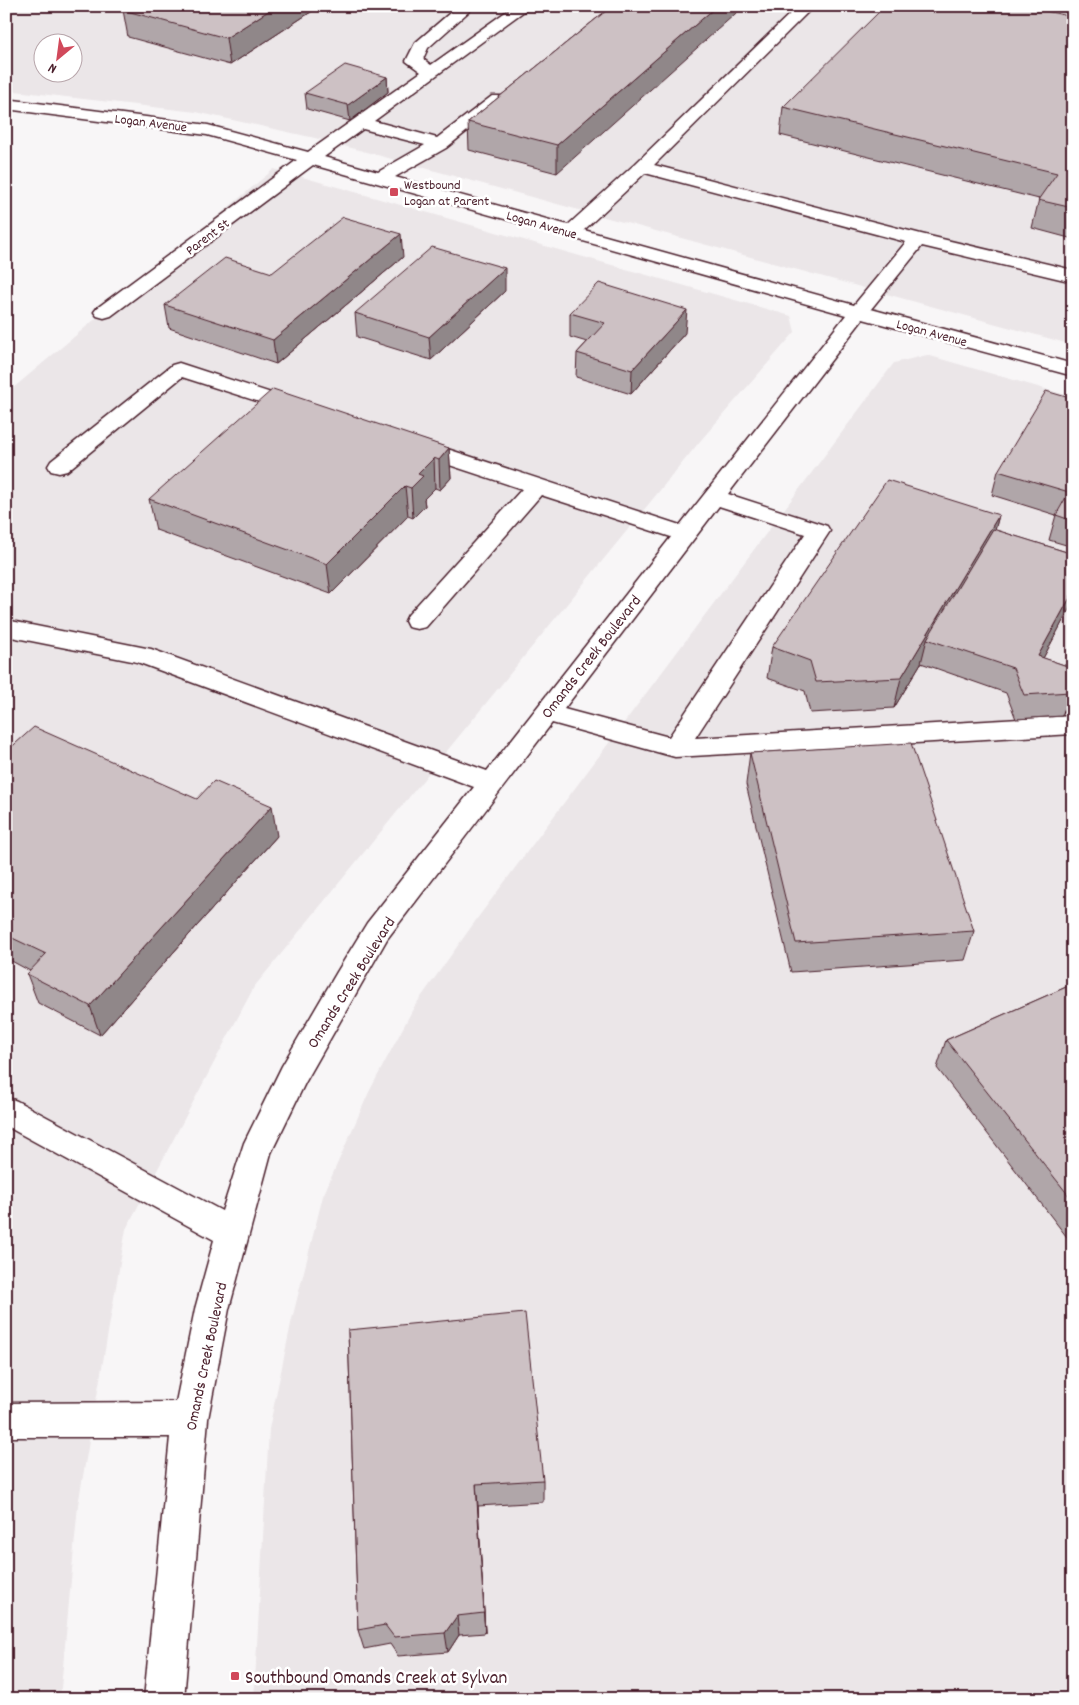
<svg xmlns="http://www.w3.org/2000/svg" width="1079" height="1705" font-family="Dekko,sans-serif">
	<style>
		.built { fill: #ebe6e8; fill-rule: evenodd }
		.green { fill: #ded6d9; stroke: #947a82 }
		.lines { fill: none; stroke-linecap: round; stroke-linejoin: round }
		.minor-casing { stroke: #4a1f2b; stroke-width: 3 }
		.minor { fill: #fff; fill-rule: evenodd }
		.wall { fill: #b0a6a9; stroke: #4a1f2b }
		.shaded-wall { fill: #908789; stroke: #4a1f2b }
		.building { fill: #cdc1c4; stroke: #4a1f2b }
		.poi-dot { fill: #d1495b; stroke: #fff; stroke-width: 2 }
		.labels { text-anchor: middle; stroke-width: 5; stroke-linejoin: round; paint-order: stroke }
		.far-street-label { font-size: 14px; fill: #4a1f2b; stroke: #fff }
		.far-poi-label { font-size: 14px; fill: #4a1f2b; stroke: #fff; text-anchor: start }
		.street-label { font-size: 16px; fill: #4a1f2b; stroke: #fff }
		.near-poi-label { font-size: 19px; fill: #4a1f2b; stroke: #fff; text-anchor: start }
	</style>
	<rect width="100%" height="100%" fill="#f8f6f7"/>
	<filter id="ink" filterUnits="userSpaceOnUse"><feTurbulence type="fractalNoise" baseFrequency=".02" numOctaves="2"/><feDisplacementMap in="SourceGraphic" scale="10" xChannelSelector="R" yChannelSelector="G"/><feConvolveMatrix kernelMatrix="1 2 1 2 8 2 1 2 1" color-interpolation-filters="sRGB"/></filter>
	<g filter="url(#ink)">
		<!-- built -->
		<path class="built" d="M6 6H1005L1073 20V345L315 138 196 112 6 90ZM42 42H72V72H42Z
			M274 169 791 316 795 332 701 440 254 987 126 1229 78 1505 60 1699H6V394Z
			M927 355 1073 397V1694L1060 1690 993 1695 982 1699H254L269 1429 292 1319 323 1196 369 1092 414 1007 479 916 894 363Z"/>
		<!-- green -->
		<path class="green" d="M1011 6H1073V19Z"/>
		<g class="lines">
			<defs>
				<path id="minor" d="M458 6H475L428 48 423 59 431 65 514 6H531L374 121 437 138 492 96H504L506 100 446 148 395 177 568 225 636 163 798 6H814L654 165 921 234 1073 270V282L922 246 871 309 1073 364V376L863 319 728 494 827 526 830 531 695 738 1073 716V734L675 757 552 723 387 939 305 1083 271 1153 229 1309 208 1419 184 1699H144L170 1437H6V1403L176 1402 195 1309 214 1240 6 1126V1097L17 1101 222 1211 244 1143 282 1066 337 972 367 923 474 787 137 662 6 636V620L151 649 487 771 671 537 541 495 426 627 417 629 408 627 405 621 408 615 522 489 407 451 404 446 407 441 415 440 423 441 680 525 846 315 313 165 111 316 104 318 97 316 94 312 97 308 297 160 207 135 6 109V99L208 125 308 152 421 72 406 61 415 43ZM363 129 425 145 378 172 324 157ZM645 173 906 242 854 305 584 230ZM719 506 805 534 669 737 564 709Z
					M179 363 308 405 312 409 308 413 301 415 294 413 182 377 67 471 59 473 51 471 48 466 51 461 172 365Z"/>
			</defs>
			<!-- minor casing -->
			<use href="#minor" class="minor-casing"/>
			<!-- minor -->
			<use href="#minor" class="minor"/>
		</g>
		<!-- wall -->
		<path class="wall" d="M130 6H320L230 65 128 37 123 10Z
			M612 6 557 173 469 150 468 122Z
			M1073 17V239L1032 228 1039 199 780 135 783 107Z
			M387 77 388 92 350 121 307 109 305 93Z
			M403 257 276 364 169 328 165 305Z
			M505 291 431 360 357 337 355 313Z
			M570 313 685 333 631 394 576 377 577 353 587 342 570 337Z
			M1073 399V547L1049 540 1056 515 992 495 998 471Z
			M449 448 451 478 440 490 435 488 424 499 425 506 413 518 408 516 331 594 156 530 149 499Z
			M999 515 995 530 1073 554V602L1043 658 1073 668V695L1062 716 1016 719 1006 693 921 663 894 708 810 713 805 691 767 678 772 647Z
			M6 752 277 836 100 1035 38 1003 27 974 30 971 6 958Z
			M750 753 974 931 965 960 791 972 746 784Z
			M1073 984V1245L937 1068 946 1040Z
			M348 1330 543 1480V1502L478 1506 485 1633 459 1635 448 1652 398 1656 390 1644 364 1649 358 1630Z"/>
		<!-- shaded-wall -->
		<path class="shaded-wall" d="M276 6H320L230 65 226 38Z
			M717 6H744L557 173V145Z
			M387 77 388 92 350 121 348 105Z
			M401 234 403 257 276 364 273 340Z
			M505 268V291L431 360 429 337Z
			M687 310 685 333 631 394 632 370Z
			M449 448 451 478 440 490 439 460Z
			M434 458 435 488 424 499 425 506 413 518 411 488 418 474Z
			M405 486 408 516 331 594 327 564Z
			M999 515 991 546 927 639 921 663 894 708 901 678Z
			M1073 592V602L1031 681 1038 656Z
			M1073 687V695L1062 716 1070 692Z
			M272 806 277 836 100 1035 90 1006Z
			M476 1484 478 1506 485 1633 484 1613Z
			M457 1616 459 1635 448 1652 445 1633Z"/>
		<!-- building -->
		<path class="building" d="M130 6H276L226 38 123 10Z
			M612 6H717L557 145 468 122Z
			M885 6H1023L1073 17V208L1038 200 1057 173 783 107Z
			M345 65 387 77 348 105 305 93Z
			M343 217 401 234 273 340 165 305 225 258 272 273Z
			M432 247 505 268 429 337 355 313Z
			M599 283 687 310 632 370 577 353 605 323 570 313Z
			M273 389 449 448 439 460 434 458 418 474 423 476 411 488 405 486 327 564 149 499Z
			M1046 391 1073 399V521L1056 515 1069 492 998 471Z
			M887 480 999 515 901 678 816 682 810 661 772 647Z
			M993 529 1073 554V592L1038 656 1073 668V687L1070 692 1024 695 1013 668 927 639Z
			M34 727 197 799 214 781 272 806 90 1006 27 974 46 954 6 935V752Z
			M911 743 974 931 796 943 750 753Z
			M1073 984V1201L946 1040Z
			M525 1313 543 1480 476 1484 484 1613 457 1616 445 1633 394 1637 385 1625 358 1630 348 1330Z"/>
	</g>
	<!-- markers -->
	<g class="poi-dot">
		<rect x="389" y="187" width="10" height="10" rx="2.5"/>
		<rect x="230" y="1671" width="10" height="10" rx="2.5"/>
	</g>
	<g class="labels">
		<!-- far-street labels -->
		<g class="far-street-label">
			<text transform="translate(151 122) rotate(7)" y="5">Logan Avenue</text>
			<text transform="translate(542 224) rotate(16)" y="5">Logan Avenue</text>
			<text transform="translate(207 236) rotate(-37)" y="5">Parent St</text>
			<text transform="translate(932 332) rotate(15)" y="5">Logan Avenue</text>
		</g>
		<!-- far-poi labels -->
		<g class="far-poi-label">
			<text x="404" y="189">Westbound<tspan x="404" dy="16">Logan at Parent</tspan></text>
		</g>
		<!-- street labels -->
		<g class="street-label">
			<text transform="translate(590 656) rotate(-52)" y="6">Omands Creek Boulevard</text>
			<text transform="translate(350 982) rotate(-58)" y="6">Omands Creek Boulevard</text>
			<text transform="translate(205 1356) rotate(-78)" y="6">Omands Creek Boulevard</text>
		</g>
		<!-- near-poi labels -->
		<g class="near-poi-label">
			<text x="245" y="1683">Southbound Omands Creek at Sylvan</text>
		</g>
	</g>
	<!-- margin -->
	<rect width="1079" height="1705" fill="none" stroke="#fff" stroke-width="25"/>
	<rect x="12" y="12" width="1054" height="1680" fill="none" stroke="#4a1f2b" stroke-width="2" filter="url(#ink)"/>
	<!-- north arrow -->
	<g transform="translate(58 58) rotate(209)"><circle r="24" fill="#ffffff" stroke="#b7a5aa"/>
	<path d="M0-4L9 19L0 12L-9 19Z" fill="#d1495b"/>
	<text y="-8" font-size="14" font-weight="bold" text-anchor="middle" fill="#4a1f2b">N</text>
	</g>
</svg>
